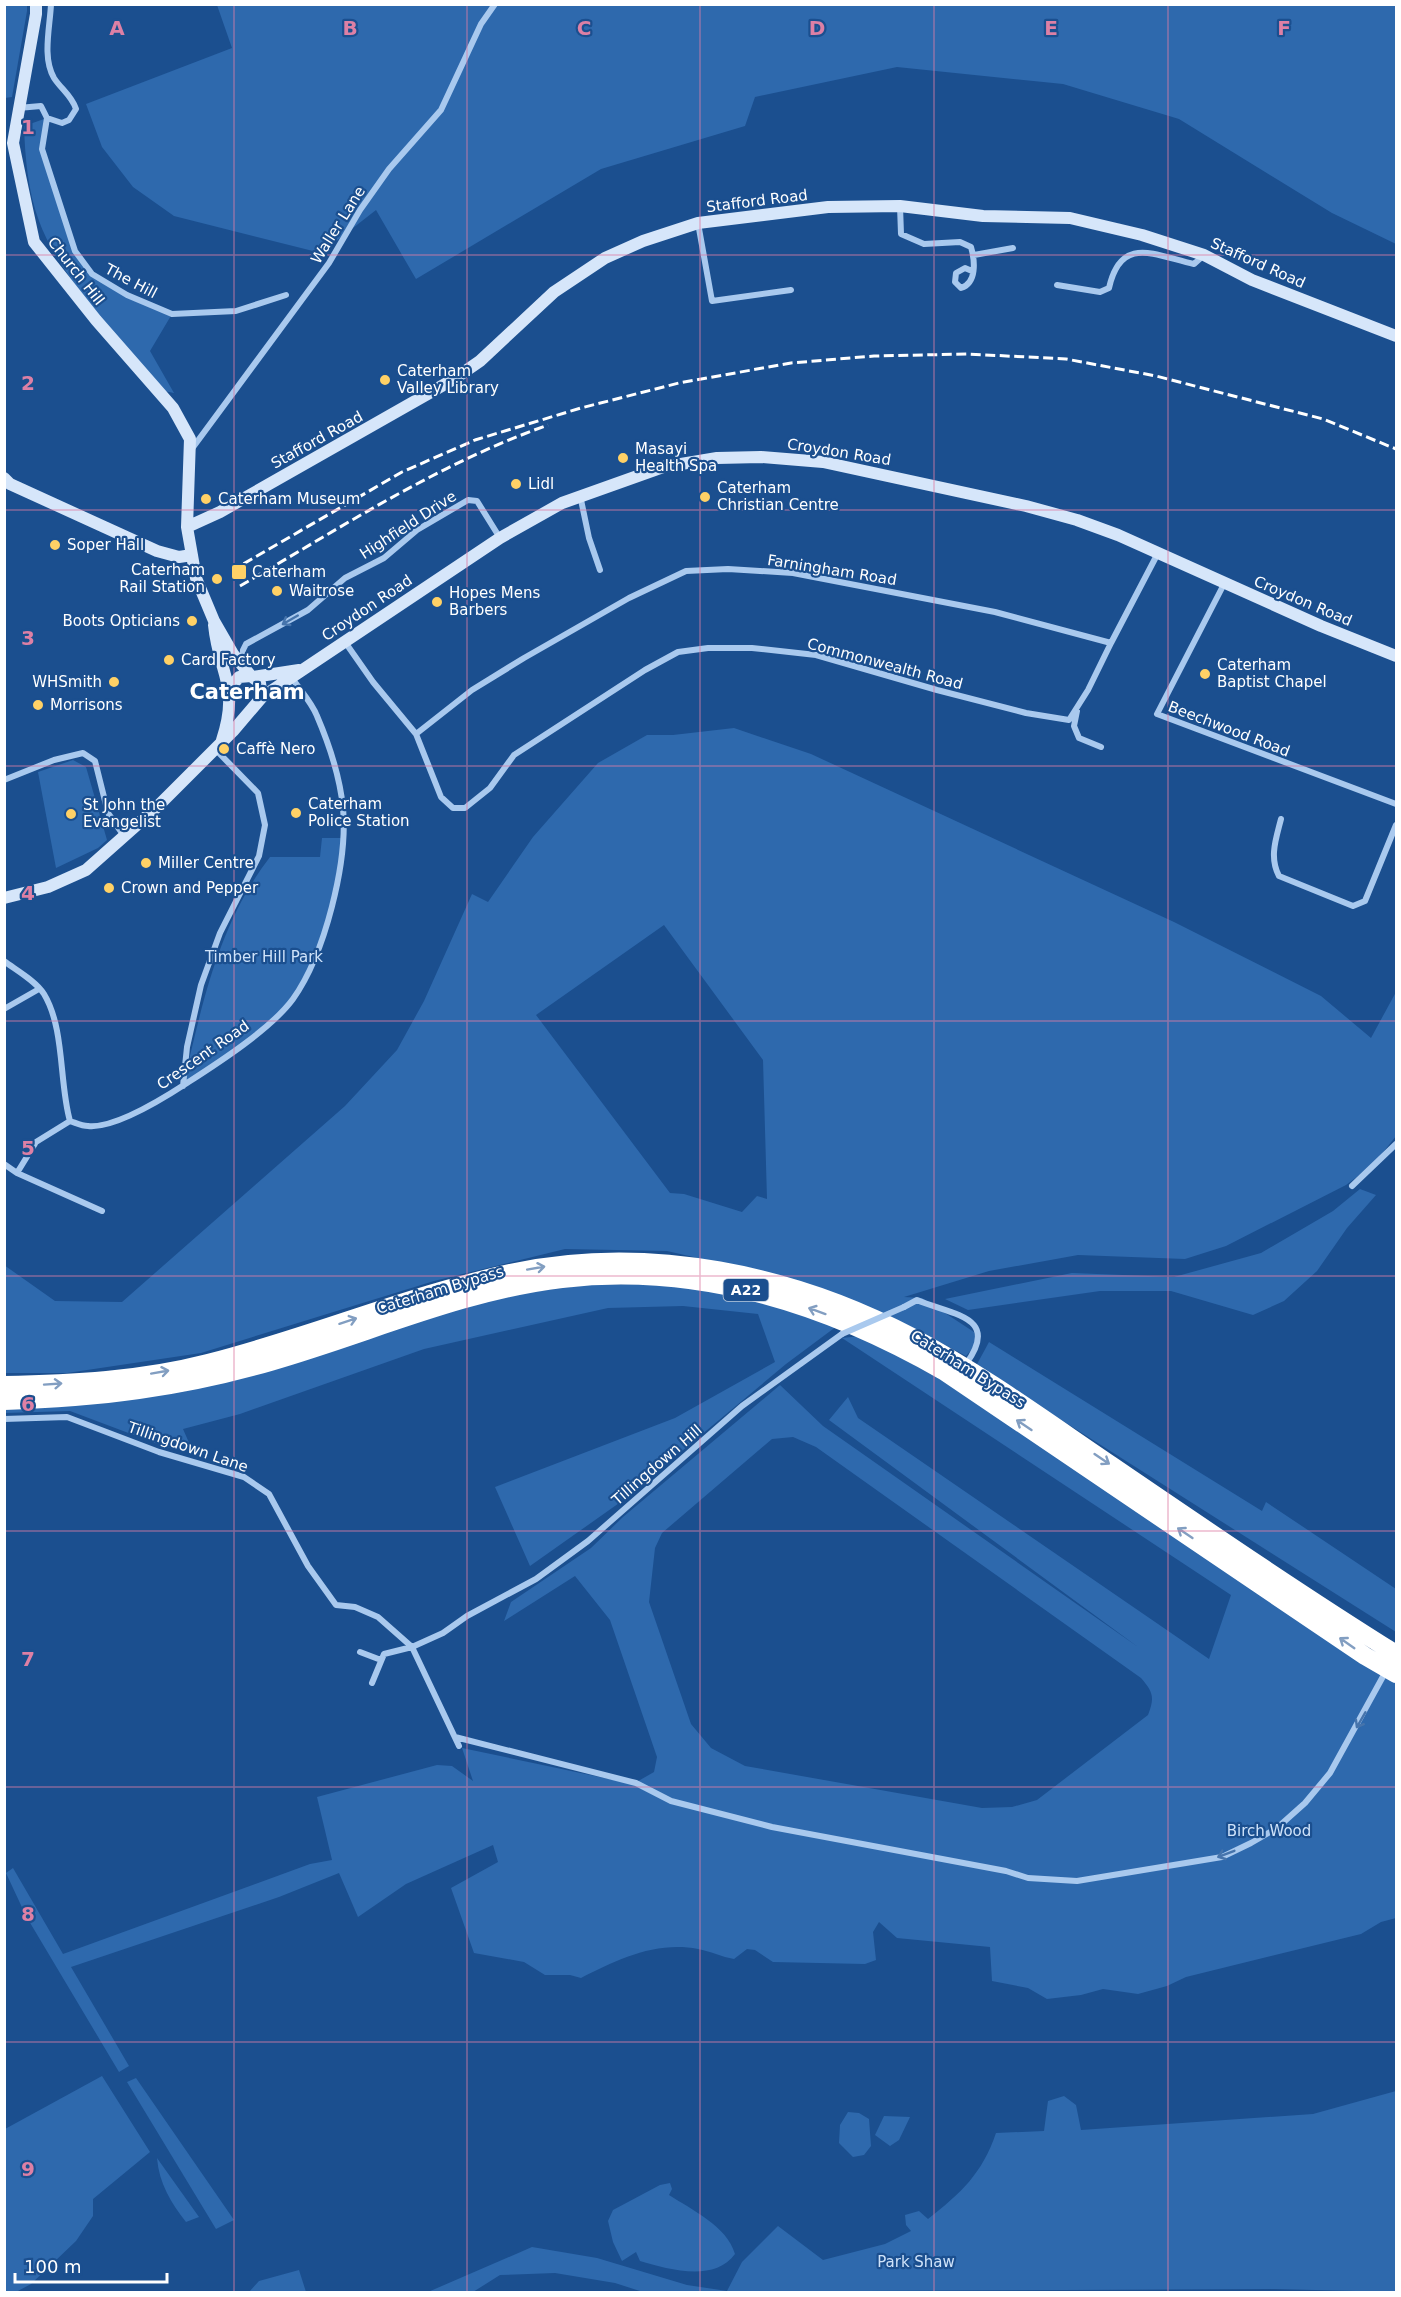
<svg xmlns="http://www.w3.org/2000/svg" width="1401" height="2297" font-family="'DejaVu Sans',sans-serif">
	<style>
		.green { fill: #2e69ad; fill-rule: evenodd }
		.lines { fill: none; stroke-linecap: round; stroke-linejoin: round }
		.street { stroke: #a9c9ee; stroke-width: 6 }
		.secondary { stroke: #d6e6fa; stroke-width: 12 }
		.highway { stroke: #fff; stroke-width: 18 }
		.rail { stroke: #fff; stroke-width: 3; stroke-dasharray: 10 4.5; stroke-linecap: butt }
		.street-bridge { stroke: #a9c9ee; stroke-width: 6 }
		.oneway { stroke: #4674ac }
		.oneway2 { stroke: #829ec1 }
		.grid { fill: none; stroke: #dd80a5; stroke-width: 1.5; stroke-opacity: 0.55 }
		.poi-dot { fill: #ffd166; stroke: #1b4f8f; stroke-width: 2 }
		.labels { text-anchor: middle; stroke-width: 4.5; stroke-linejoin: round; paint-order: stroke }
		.shield { fill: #1b4f8f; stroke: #bbcadd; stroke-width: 1.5 }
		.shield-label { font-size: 14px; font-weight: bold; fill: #fff }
		.street-label { font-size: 15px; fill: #fff; stroke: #1b4f8f }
		.poi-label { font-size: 15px; fill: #fff; stroke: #1b4f8f; text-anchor: start }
		.park-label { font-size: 15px; fill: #cfe3fa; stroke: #1b4f8f }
		.district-label { font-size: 21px; font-weight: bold; fill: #fff; stroke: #1b4f8f }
		.grid-label { font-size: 20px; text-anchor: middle; font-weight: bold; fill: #dd80a5; stroke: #1b4f8f; stroke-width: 4.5; stroke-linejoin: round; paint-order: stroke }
	</style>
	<rect width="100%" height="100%" fill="#1b4f8f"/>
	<!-- green -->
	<path class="green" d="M4 5H27V11L12 97 5 98Z
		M217 5H1396V244L1332 213 1179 119 1063 84 897 67 755 97 745 126 601 169 416 279 376 210 321 253 174 216 133 187 102 147 86 104 232 48Z
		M47 118 42 149 75 251 92 274 127 295 172 314 150 351 174 393 164 391C125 344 59 277 39 221 28 192 25 157 24 126Z
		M734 728 811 754 1174 922 1321 996 1371 1038 1396 992V1136L1373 1165 1346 1185 1226 1246 1185 1259 1078 1255 989 1271 904 1297 922 1298 974 1332 978 1342 966 1356 901 1322 764 1273 667 1251 565 1249 434 1281 201 1353 67 1373H5L4 1265 55 1301 122 1302 345 1106 397 1050 424 1001 472 894 488 902 533 837 598 763 647 735H673ZM664 925 763 1060 767 1199 757 1196 742 1212 684 1194 670 1193 536 1015Z
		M73 760 86 767 107 840 98 848 56 868 38 772Z
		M322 838H342L332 913 313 960 293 999 260 1031 183 1086C202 1005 218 924 270 857H320Z
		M1360 1189 1376 1195 1347 1228 1317 1271 1284 1301 1253 1315 1171 1291H1100L968 1310 945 1299 1072 1273 1174 1277 1261 1253 1333 1211Z
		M656 1284 734 1292 837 1326 786 1364 622 1501 530 1566 495 1487 675 1418 775 1362 758 1314 683 1306 608 1308 424 1349 240 1414 183 1429 194 1454 163 1446 70 1411 5 1413 4 1407 413 1321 509 1295 588 1285Z
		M861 1336 938 1378 1396 1681V1918L1381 1922 1361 1934 1186 1977 1167 1986 1138 1994 1103 1989 1081 1995 1047 1999 1028 1988 992 1981 990 1947 897 1938 879 1922 873 1932 876 1960 865 1964 773 1962 755 1950 747 1949 734 1959C722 1957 710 1951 698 1949 655 1941 617 1960 581 1978L570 1975H545L524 1962 474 1953 451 1888 498 1862 493 1845 406 1884 358 1917 339 1873 279 1897 71 1967 129 2066 119 2072 26 1916 6 1873 13 1868 63 1954 310 1864 332 1860 317 1797 437 1765 452 1766 473 1781 462 1748 633 1784 654 1772 657 1757 610 1620 575 1576 504 1621 511 1602 591 1548 623 1517 780 1385 823 1426 1138 1647 829 1420 848 1397 858 1418 1209 1659 1231 1595 842 1338ZM793 1437 816 1447 1141 1678C1153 1692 1155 1697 1148 1715L1037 1800 1012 1807 982 1808 745 1766 711 1748 691 1724 649 1602 655 1548 662 1533 772 1439Z
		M989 1342 1262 1511 1266 1502 1396 1589V1632L976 1366Z
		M102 2076 150 2152 93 2199V2216L76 2241 31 2284 16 2292H5V2129Z
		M136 2078 234 2220 216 2229 127 2082Z
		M1396 2091V2292L1274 2289 643 2292 615 2283 555 2273 500 2275 473 2292H428L532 2247 597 2258 687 2285 727 2291 742 2262 778 2226 823 2260 885 2244 911 2231 906 2225 905 2215 919 2211 928 2219C961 2193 982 2174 996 2133L1044 2131 1048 2101 1064 2096 1076 2105 1081 2130 1313 2114Z
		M848 2112 859 2113 869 2119 871 2146 864 2155 853 2157 839 2143 840 2125Z
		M884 2116 910 2117 899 2140 890 2146 875 2135Z
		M157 2158 199 2217 186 2222C171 2203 159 2183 157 2158Z
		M670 2183 672 2189 669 2195C692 2210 727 2226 735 2254 714 2283 668 2269 640 2261L636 2252 622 2261 613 2242 608 2221 613 2210 660 2185Z
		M299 2270 306 2292H249L259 2281Z"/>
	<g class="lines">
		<!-- street -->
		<path class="street" d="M18 108 41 106 47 118 42 149 75 251 92 274 127 295 172 314 236 311 286 295
			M47 118 62 123 69 120 76 109C72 96 61 89 54 78 42 58 50 27 51 4
			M900 206 901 234 924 244 960 242 971 247C975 261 977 283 961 288L955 282 956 273 965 268 972 271
			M698 223 712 301 791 290
			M974 255 1013 248
			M1057 285 1100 292 1109 288C1121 235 1154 255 1194 264L1204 255
			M191 450 329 263 360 210 389 169 441 110 481 24 495 4
			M580 495 589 538 600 570
			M1224 584 1157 714 1396 804
			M345 642 373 682 416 734 441 797 453 808H465L490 788 514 755 645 670 678 652 708 648H752L816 655 937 690 1026 713 1069 720 1088 690 1111 643
			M242 663 243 650 246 644 308 610 345 578 384 558 417 530 468 500 477 501 500 538
			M1077 711 1074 726 1079 738 1101 747
			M416 734 472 690 524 658 629 598 686 571 728 569 793 573 995 612 1111 643 1158 553
			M4 780 54 760 83 753 95 761 108 813 124 836
			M1281 819C1276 839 1269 857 1279 876L1353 906 1365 901 1396 825
			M4 961C16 970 36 981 44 994 65 1029 59 1083 70 1121 76 1123 82 1126 88 1126 115 1129 164 1098 187 1083 218 1063 271 1029 293 999 325 954 348 862 343 808 340 778 329 744 317 716 312 703 300 690 292 678
			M4 1009 39 989
			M183 1086 187 1047 201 985 220 933 259 856 265 825 258 793 215 749
			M4 1164 17 1173 102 1211
			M17 1173 36 1142 70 1121
			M1352 1186 1396 1144
			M904 1307 917 1300C952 1315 1001 1316 966 1364
			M4 1419 67 1417 159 1452 244 1477 269 1494 308 1566 336 1605 355 1607 378 1617 412 1647 459 1746
			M360 1652 381 1660
			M372 1683 384 1654 412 1647 443 1633 467 1616 536 1579 588 1541 742 1406 842 1334
			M455 1737 636 1783 671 1801 772 1827 1006 1871 1028 1878 1077 1881 1222 1857 1251 1843 1277 1828 1305 1803 1330 1773 1386 1671"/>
		<!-- secondary -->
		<path class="secondary" d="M36 4V14L13 143 34 242 96 320 173 408 190 439 187 527 196 578 214 621 233 654 251 676
			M4 478 10 484 157 551 179 557 192 555
			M187 527 220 512 454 379 480 361 554 292 605 258 643 241 698 223 828 207 900 206 983 216 1070 218 1142 235 1204 255 1252 280 1396 336
			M214 625C219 675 240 685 222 740
			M253 677 299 670
			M262 697 500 538 562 503 663 467 717 458 761 457 823 462 1026 506 1077 520 1118 535 1321 626 1396 656
			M4 898 48 887 86 870 157 807 233 731 262 697 260 683 251 676 239 677 230 688"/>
		<!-- highway -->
		<path class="highway" d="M4 1385C72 1384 142 1380 208 1363 312 1337 410 1294 515 1272 649 1244 793 1274 912 1337 982 1374 1046 1421 1111 1465 1205 1529 1300 1594 1396 1654
			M4 1401C97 1398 181 1388 270 1362 368 1334 461 1291 562 1279 698 1263 829 1305 945 1372L1365 1656 1396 1674"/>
		<!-- rail -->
		<path class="rail" d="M231 571 402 472 475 440 581 408 679 383 791 363 874 356 968 354 1066 359 1156 376 1323 419 1396 449
			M240 586C340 528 438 464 548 425"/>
		<!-- street-bridge -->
		<path class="street-bridge" d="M842 1334 904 1307"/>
	</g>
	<!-- one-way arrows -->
	<defs><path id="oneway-shaft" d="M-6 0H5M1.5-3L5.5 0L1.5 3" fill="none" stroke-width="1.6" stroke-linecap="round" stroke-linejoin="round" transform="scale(1.5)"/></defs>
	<g class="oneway">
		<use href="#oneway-shaft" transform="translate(290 620) rotate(150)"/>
		<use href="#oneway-shaft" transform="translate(1361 1720) rotate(120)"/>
		<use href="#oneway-shaft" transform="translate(1226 1854) rotate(159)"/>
	</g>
	<g class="oneway2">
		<use href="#oneway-shaft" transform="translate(536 1268) rotate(-10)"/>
		<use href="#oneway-shaft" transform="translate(817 1311) rotate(-160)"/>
		<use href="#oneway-shaft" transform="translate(348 1321) rotate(-18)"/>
		<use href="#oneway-shaft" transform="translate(160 1372) rotate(-10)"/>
		<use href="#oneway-shaft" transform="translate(53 1384) rotate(-4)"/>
		<use href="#oneway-shaft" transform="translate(1024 1425) rotate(-146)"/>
		<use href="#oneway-shaft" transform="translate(1102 1459) rotate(34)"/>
		<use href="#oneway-shaft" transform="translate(1185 1533) rotate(-146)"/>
		<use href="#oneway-shaft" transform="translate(1347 1643) rotate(-145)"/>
	</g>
	<!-- grid -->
	<path class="grid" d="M234 4V2292M467 4V2292M700 4V2292M934 4V2292M1168 4V2292M4 255H1396M4 510H1396M4 766H1396M4 1021H1396M4 1276H1396M4 1531H1396M4 1787H1396M4 2042H1396"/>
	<!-- markers -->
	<g class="poi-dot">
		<circle cx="385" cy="380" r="6"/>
		<circle cx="623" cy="458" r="6"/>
		<circle cx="516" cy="484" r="6"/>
		<circle cx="705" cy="497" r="6"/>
		<circle cx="206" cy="499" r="6"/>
		<circle cx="55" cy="545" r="6"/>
		<rect x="231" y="564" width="16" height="16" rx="3"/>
		<circle cx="217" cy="579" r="6"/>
		<circle cx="277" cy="591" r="6"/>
		<circle cx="437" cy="602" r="6"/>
		<circle cx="192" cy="621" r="6"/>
		<circle cx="169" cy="660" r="6"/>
		<circle cx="1205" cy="674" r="6"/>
		<circle cx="114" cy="682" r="6"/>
		<circle cx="38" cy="705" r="6"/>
		<circle cx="224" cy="749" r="6"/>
		<circle cx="296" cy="813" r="6"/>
		<circle cx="71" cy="814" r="6"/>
		<circle cx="146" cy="863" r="6"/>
		<circle cx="109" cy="888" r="6"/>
	</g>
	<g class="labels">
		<!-- shield labels -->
		<rect class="shield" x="723.5" y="1279" width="45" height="22" rx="4.5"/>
		<g class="shield-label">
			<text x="746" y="1295">A22</text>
		</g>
		<!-- street labels -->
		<g class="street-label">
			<text transform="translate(757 201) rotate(-7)" y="5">Stafford Road</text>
			<text transform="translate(338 225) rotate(-58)" y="5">Waller Lane</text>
			<text transform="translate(1258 263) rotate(24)" y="5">Stafford Road</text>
			<text transform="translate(76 271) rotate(52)" y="5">Church Hill</text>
			<text transform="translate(131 281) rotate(28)" y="5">The Hill</text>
			<text transform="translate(317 440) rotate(-29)" y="5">Stafford Road</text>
			<text transform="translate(839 452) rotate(9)" y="5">Croydon Road</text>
			<text transform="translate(408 525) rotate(-33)" y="5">Highfield Drive</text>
			<text transform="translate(832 570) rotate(9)" y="5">Farningham Road</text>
			<text transform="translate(1303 601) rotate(23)" y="5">Croydon Road</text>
			<text transform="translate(367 608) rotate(-34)" y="5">Croydon Road</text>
			<text transform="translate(885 664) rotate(15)" y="5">Commonwealth Road</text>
			<text transform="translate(1229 729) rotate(21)" y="5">Beechwood Road</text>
			<text transform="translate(203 1055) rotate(-35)" y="5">Crescent Road</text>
			<text transform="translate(440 1290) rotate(-17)" y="5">Caterham Bypass</text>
			<text transform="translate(968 1369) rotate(32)" y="5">Caterham Bypass</text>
			<text transform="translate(188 1447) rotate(19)" y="5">Tillingdown Lane</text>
			<text transform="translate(657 1465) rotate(-41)" y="5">Tillingdown Hill</text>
		</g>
		<!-- poi labels -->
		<g class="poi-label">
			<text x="397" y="376">Caterham<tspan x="397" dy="17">Valley Library</tspan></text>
			<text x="635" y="454">Masayi<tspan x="635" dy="17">Health Spa</tspan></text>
			<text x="528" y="489">Lidl</text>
			<text x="717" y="493">Caterham<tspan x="717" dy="17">Christian Centre</tspan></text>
			<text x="218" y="504">Caterham Museum</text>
			<text x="67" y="550">Soper Hall</text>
			<text x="205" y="575" text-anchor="end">Caterham<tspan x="205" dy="17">Rail Station</tspan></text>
			<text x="252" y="577">Caterham</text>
			<text x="289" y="596">Waitrose</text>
			<text x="449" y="598">Hopes Mens<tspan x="449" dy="17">Barbers</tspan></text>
			<text x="180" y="626" text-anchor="end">Boots Opticians</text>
			<text x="181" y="665">Card Factory</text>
			<text x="1217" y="670">Caterham<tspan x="1217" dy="17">Baptist Chapel</tspan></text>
			<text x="102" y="687" text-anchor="end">WHSmith</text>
			<text x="50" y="710">Morrisons</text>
			<text x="236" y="754">Caffè Nero</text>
			<text x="308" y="809">Caterham<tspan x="308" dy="17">Police Station</tspan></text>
			<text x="83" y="810">St John the<tspan x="83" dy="17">Evangelist</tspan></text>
			<text x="158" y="868">Miller Centre</text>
			<text x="121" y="893">Crown and Pepper</text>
		</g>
		<!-- park labels -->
		<g class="park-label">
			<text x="264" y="962">Timber Hill Park</text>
			<text x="1269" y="1836">Birch Wood</text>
			<text x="916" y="2267">Park Shaw</text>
		</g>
		<!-- district labels -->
		<g class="district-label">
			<text x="247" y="699">Caterham</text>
		</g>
	</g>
	<g class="grid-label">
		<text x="117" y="35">A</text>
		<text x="350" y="35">B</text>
		<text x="584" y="35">C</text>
		<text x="817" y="35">D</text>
		<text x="1051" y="35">E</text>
		<text x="1284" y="35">F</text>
		<text x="28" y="134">1</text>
		<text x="28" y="390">2</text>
		<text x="28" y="645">3</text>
		<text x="28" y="900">4</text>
		<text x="28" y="1155">5</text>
		<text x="28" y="1411">6</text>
		<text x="28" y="1666">7</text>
		<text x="28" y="1921">8</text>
		<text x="28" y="2176">9</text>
	</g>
	<!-- border -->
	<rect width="1401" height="2297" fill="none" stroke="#ffffff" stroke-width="12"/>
	<!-- scale -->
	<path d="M15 2273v9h152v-9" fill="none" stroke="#ffffff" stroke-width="3"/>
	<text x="24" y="2273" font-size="18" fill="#ffffff" stroke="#1b4f8f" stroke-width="4.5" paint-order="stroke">100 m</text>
</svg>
